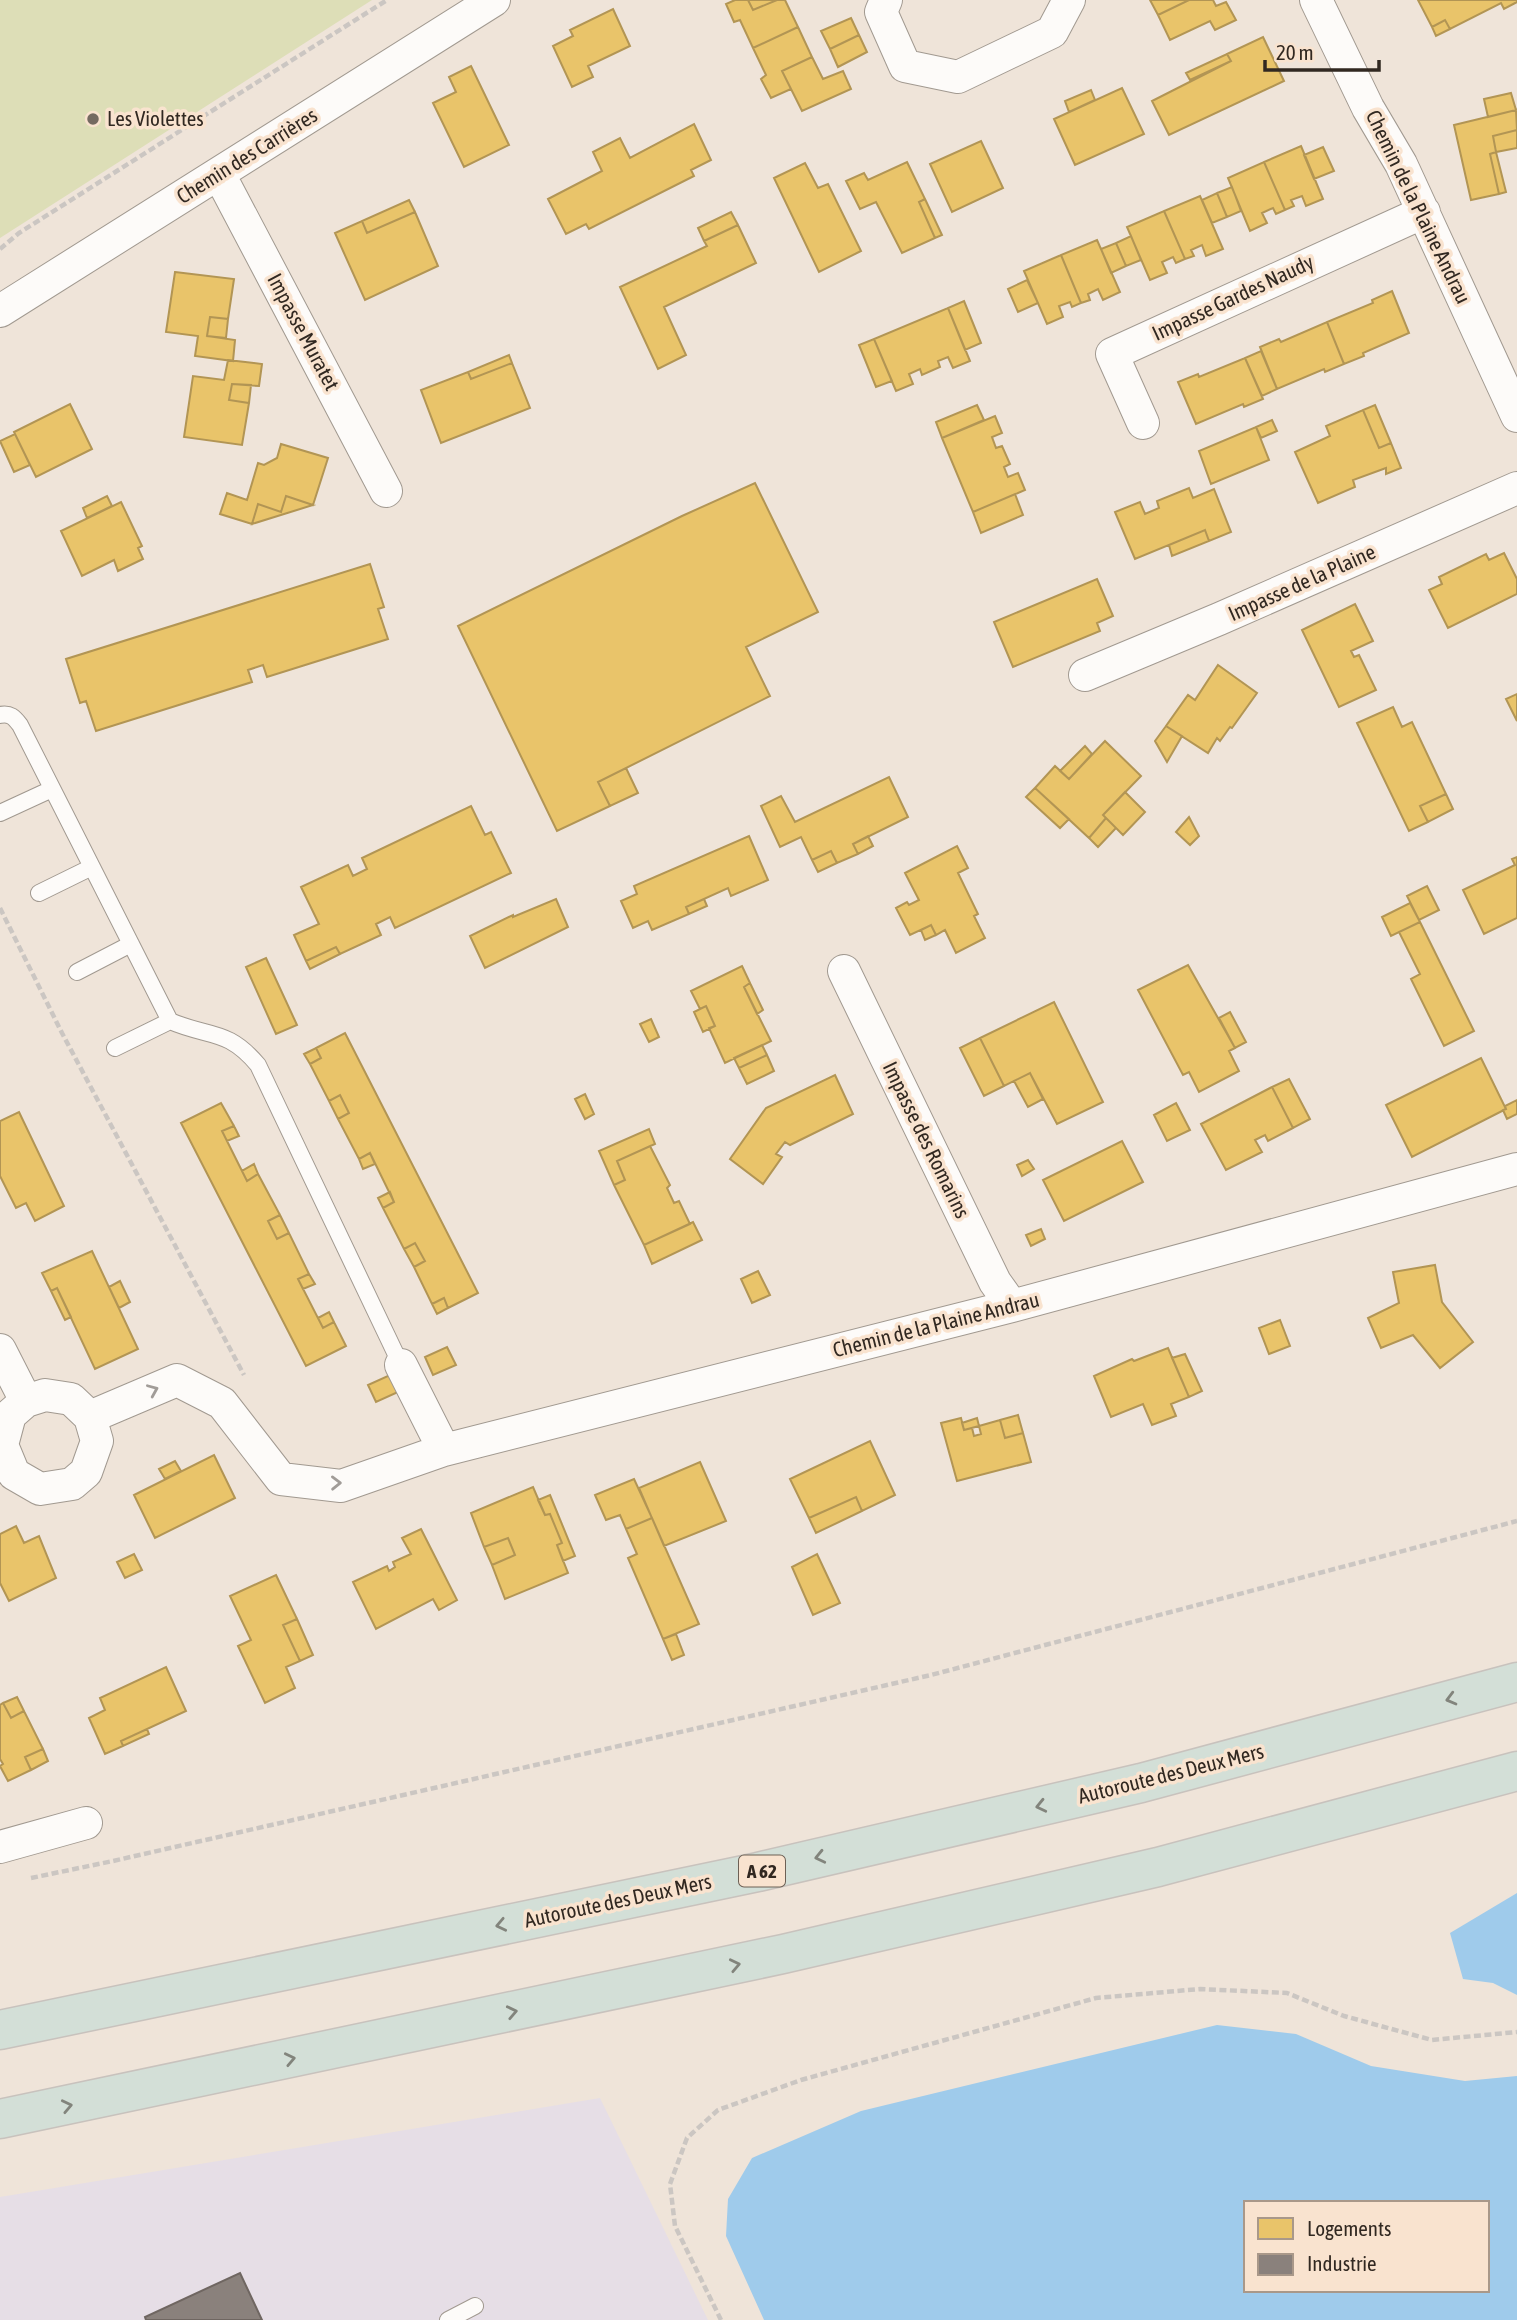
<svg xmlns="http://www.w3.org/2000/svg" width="1517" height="2320" font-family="'Asap Condensed',sans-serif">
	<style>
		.industrial { fill: #e6dee6 }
		.green { fill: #dddeb7 }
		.water { fill: #9fcbeb; fill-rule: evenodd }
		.homes { fill: #e9c46a; stroke: #b29554; stroke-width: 2 }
		.industry { fill: #8a817c; stroke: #6f6661; stroke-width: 2 }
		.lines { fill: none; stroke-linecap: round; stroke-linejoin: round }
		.service-casing { stroke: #a19990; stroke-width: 18 }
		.minor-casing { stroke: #a19990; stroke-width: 34 }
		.motorway-casing { stroke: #c8c2bd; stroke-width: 41 }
		.path { stroke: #cbc6c2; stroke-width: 4.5; stroke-dasharray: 7 3.5; stroke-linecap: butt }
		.service { stroke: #fdfbf9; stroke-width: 16 }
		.minor { stroke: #fdfbf9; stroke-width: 32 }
		.motorway { stroke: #d3dfd7; stroke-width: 38 }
		.oneway { stroke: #a19c98 }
		.oneway2 { stroke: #82847c }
		.poi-dot { fill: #746a61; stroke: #f9e3cf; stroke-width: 2.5 }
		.labels { text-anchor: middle; stroke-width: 7; stroke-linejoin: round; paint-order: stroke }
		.shield { fill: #f9e3cf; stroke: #6d6055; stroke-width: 2 }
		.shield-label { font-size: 19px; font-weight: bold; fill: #312821 }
		.poi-label { font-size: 21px; fill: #312821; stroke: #f9e3cf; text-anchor: start }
		.street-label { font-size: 21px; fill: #312821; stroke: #f9e3cf }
	</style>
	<rect width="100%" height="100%" fill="#efe4d9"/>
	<!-- industrial -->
	<path class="industrial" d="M600 2098 708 2320H0V2197Z"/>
	<!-- green -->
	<path class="green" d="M0 0H372L0 238Z"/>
	<!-- water -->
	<path class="water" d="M1517 1893V1995L1493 1983 1463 1979 1450 1933Z
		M1217 2025 1296 2034 1371 2066 1465 2081 1517 2076V2320H764L726 2236 728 2199 752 2158 861 2111ZM1246 2203H1487V2290H1246Z"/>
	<!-- homes -->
	<path class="homes" d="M735 0H748L753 10 777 0H785L798 27 753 48 740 20 734 22 726 4Z
		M748 0H777L753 10Z
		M1150 0H1189L1158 15Z
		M1189 0H1213L1216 6 1226 2 1236 20 1215 30 1210 21 1170 40 1158 15Z
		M1418 0H1517V2L1504 9 1501 3 1450 29 1445 20 1432 27Z
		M613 9 630 46 588 66 593 77 572 87 553 46 573 36 570 30Z
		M851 18 859 35 830 49 821 31Z
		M1445 20 1450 29 1436 36 1432 27Z
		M798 27 812 57 782 71 791 89 771 98 761 79 766 75 753 48Z
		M859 35 867 52 838 67 830 49Z
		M1263 37 1284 81 1169 135 1152 101 1231 61 1227 54Z
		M1227 54 1231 61 1190 80 1186 73Z
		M812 57 823 79 843 71 851 89 802 111 782 71Z
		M471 66 509 145 464 167 433 103 456 92 449 77Z
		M1122 88 1144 134 1075 165 1054 119Z
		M1091 90 1095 100 1069 112 1065 101Z
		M1511 93 1516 110 1488 117 1484 99Z
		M1516 110 1517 130 1493 136 1496 152 1490 154 1499 194 1471 200 1454 125Z
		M694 124 711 160 691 170 694 176 589 229 586 224 566 234 548 199 602 171 593 152 620 138 630 158Z
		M1517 130V148L1496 152 1493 136Z
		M981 141 1003 188 952 212 930 164Z
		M1301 146 1323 199 1306 206 1302 196 1291 200 1294 206 1285 210 1264 162Z
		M1323 147 1334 171 1314 179 1304 155Z
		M1496 152 1506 192 1499 194 1490 154Z
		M907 162 925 199 919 202 935 238 902 253 876 202 860 209 846 181 864 173 868 180Z
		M1264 162 1285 210 1276 214 1273 208 1262 213 1267 223 1250 231 1228 178Z
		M805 163 818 188 828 184 861 251 819 272 774 178Z
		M1232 187 1241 211 1227 217 1217 193Z
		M1217 193 1227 217 1212 223 1202 200Z
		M1200 196 1223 249 1206 256 1202 245 1191 250 1194 256 1185 259 1164 211Z
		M925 199 942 235 935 238 919 202Z
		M409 200 415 212 367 233 362 221Z
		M1164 211 1185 259 1176 263 1173 257 1162 262 1167 273 1150 280 1127 227Z
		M415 212 438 266 365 300 335 233 362 221 367 233Z
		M731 212 738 225 704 241 698 228Z
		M738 225 756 263 664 307 686 355 658 369 620 287 707 246 704 241Z
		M1131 236 1141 260 1126 266 1116 243Z
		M1097 240 1120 292 1103 300 1098 289 1088 294 1090 300 1081 303 1061 255Z
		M1116 243 1126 266 1111 273 1101 249Z
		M1061 255 1081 303 1072 307 1070 302 1059 306 1063 317 1047 324 1024 271Z
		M175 272 234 279 228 319 210 317 207 336 235 340 233 361 195 356 198 336 166 332Z
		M1027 280 1038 303 1018 312 1008 289Z
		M1392 291 1409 333 1363 353 1364 356 1344 364 1327 322 1373 303 1372 300Z
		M964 301 981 343 965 350 948 308Z
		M948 308 970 361 953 368 948 357 938 361 940 367 922 375 920 369 909 374 913 384 896 391 874 339Z
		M210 317 228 319 226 338 207 336Z
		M1327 322 1344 364 1325 372 1324 369 1277 389 1260 347 1279 339 1281 342Z
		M874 339 892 381 876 387 859 345Z
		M1261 351 1277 389 1262 396 1245 358Z
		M509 355 512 363 471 379 468 372Z
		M1245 358 1263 399 1244 407 1243 404 1196 424 1178 382 1198 374 1199 377Z
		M228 360 262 364 259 386 232 384 229 400 249 403 242 445 184 437 193 376 224 380Z
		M512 363 530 408 441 443 421 390 468 372 471 379Z
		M232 384 251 385 249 403 229 400Z
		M70 404 92 449 36 477 14 432Z
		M977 405 984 420 942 438 936 422Z
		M1375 405 1391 443 1379 448 1363 410Z
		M1363 410 1379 448 1391 443 1401 468 1386 474V468L1353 480 1355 487 1318 503 1295 452 1330 436 1326 426Z
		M995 416 1002 433 992 437 996 448 1002 446 1010 464 1004 467 1008 477 1018 473 1025 490 973 512 942 438Z
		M1272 420 1277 431 1261 438 1256 427Z
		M1256 427 1269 460 1211 484 1199 451Z
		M15 434 30 465 14 472 0 441Z
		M281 444 328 458 313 505 286 496 281 512 258 504 252 524 220 514 227 493 247 500 258 463 264 465 277 458Z
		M755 483 818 612 746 647 770 696 598 782 610 806 557 831 458 626 682 516Z
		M1189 488 1193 498 1214 489 1231 532 1209 541 1205 530 1135 559 1115 512 1140 502 1145 514 1159 508 1157 501Z
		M1015 494 1023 515 981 533 973 512Z
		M107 496 112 506 87 518 83 508Z
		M286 496 313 505 252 524 258 504 281 512Z
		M121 502 142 546 138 548 143 559 118 571 114 560 82 576 61 531Z
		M1205 530 1209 541 1172 556 1169 545Z
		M1504 553 1517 579V594L1448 628 1429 590 1442 584 1439 577 1486 554 1489 560Z
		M370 564 384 607 378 609 388 639 267 677 263 665 248 670 252 682 96 731 86 701 80 703 66 659Z
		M1097 579 1113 616 1097 623 1100 631 1013 667 994 622Z
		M1355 604 1373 641 1351 651 1354 657 1359 655 1376 690 1339 707 1302 630Z
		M1218 665 1257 693 1232 728 1230 727 1220 741 1217 738 1208 753 1166 726 1188 695 1195 700Z
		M1517 694V721L1506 699Z
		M1393 707 1402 727 1412 722 1446 794 1420 806 1428 822 1409 831 1357 723Z
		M1166 726 1182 736 1167 762 1155 741Z
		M1105 741 1141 776 1103 815 1106 818 1089 838 1035 788 1055 766 1069 779Z
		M1085 746 1092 754 1069 779 1060 771Z
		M626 768 638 793 610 806 598 782Z
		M889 777 908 817 853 844 858 854 837 863 831 851 812 860 801 837 780 847 761 806 781 796 795 822Z
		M1035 788 1069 819 1060 828 1026 797Z
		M1125 792 1145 812 1123 835 1103 815Z
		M1446 794 1453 809 1428 822 1420 806Z
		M471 806 485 835 491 832 511 873 395 928 390 917 376 924 381 935 340 954 336 947 306 961 294 935 319 924 301 887 348 865 353 876 367 869 362 858Z
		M1189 817 1199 836 1190 845 1176 832Z
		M1106 818 1116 828 1098 847 1089 838Z
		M749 836 768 880 731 896 728 888 686 907 689 914 652 930 648 921 633 928 621 901 637 894 634 886Z
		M868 836 873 846 858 854 853 844Z
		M957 846 968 868 958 873 978 914 974 916 985 938 956 953 945 930 936 935 931 925 910 935 896 908 907 902 909 905 919 900 905 873Z
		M831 851 837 863 818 872 812 860Z
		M1517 857V918L1484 934 1463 890 1515 865 1512 859Z
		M1427 886 1439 910 1419 920 1407 896Z
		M556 899 568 927 485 968 470 936 513 915V917Z
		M704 899 707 906 689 914 686 907Z
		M1410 903 1420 922 1391 936 1382 917Z
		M1420 922 1474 1031 1444 1046 1411 979 1420 974 1399 932Z
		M931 925 936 935 925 940 921 930Z
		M336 947 340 954 310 969 306 961Z
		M266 958 297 1025 276 1034 246 967Z
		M1188 965 1235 1048 1229 1051 1239 1071 1199 1092 1189 1072 1183 1075 1138 990Z
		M742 966 750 983 744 987 771 1041 725 1063 709 1028 715 1026 706 1006 700 1009 691 991Z
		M750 983 763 1010 757 1014 744 987Z
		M1054 1002 1103 1102 1057 1124 1030 1073 1004 1086 980 1038Z
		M706 1006 715 1026 703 1032 694 1012Z
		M1230 1012 1246 1042 1235 1048 1219 1018Z
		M651 1019 659 1037 649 1042 640 1024Z
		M345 1033 478 1293 448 1308 444 1298 432 1304 414 1267 425 1261 415 1243 404 1249 383 1208 394 1202 370 1153 359 1159 338 1119 349 1113 340 1095 329 1101 310 1064 321 1058 316 1048Z
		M980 1038 1004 1086 984 1096 960 1048Z
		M762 1045 767 1055 739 1068 734 1058Z
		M316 1048 321 1058 310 1064 304 1054Z
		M767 1055 774 1071 747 1084 739 1068Z
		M1481 1058 1506 1109 1412 1157 1386 1105Z
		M1030 1073 1043 1099 1028 1107 1014 1081Z
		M835 1075 853 1114 790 1145 785 1142 776 1154 782 1157 763 1184 730 1159 766 1108Z
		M1289 1079 1310 1119 1293 1128 1272 1087Z
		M1272 1087 1293 1128 1268 1141 1265 1135 1255 1140 1262 1152 1226 1170 1201 1124Z
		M585 1094 594 1114 585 1119 575 1099Z
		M340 1095 349 1113 338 1119 329 1101Z
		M1517 1100V1114L1507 1119 1503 1110 1506 1109 1505 1106Z
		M221 1103 234 1126 222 1131 247 1181 258 1174 280 1215 268 1221 277 1239 289 1233 309 1274 298 1279 323 1328 334 1322 346 1346 306 1366 181 1123Z
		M1176 1103 1190 1130 1167 1141 1154 1115Z
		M19 1112 64 1206 35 1221 26 1203 16 1208 0 1176V1121Z
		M234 1126 239 1136 227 1141 222 1131Z
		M649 1129 655 1144 617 1161 625 1180 614 1185 599 1151Z
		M1122 1141 1143 1182 1064 1221 1043 1180Z
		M650 1146 670 1185 667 1188 674 1203 679 1201 690 1224 644 1245 614 1185 625 1180 617 1161Z
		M370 1153 375 1164 363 1169 359 1159Z
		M1028 1160 1034 1169 1022 1176 1017 1165Z
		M254 1164 258 1174 247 1181 242 1171Z
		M390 1192 394 1202 383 1208 378 1198Z
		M280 1215 289 1233 277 1239 268 1221Z
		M693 1222 702 1240 652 1264 644 1245Z
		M1041 1229 1045 1239 1031 1246 1026 1235Z
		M415 1243 425 1261 414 1267 404 1249Z
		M92 1251 138 1349 95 1369 57 1288 51 1291 42 1273Z
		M1435 1265 1442 1302 1473 1342 1440 1368 1413 1335 1381 1348 1368 1318 1399 1303 1393 1272Z
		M758 1271 770 1295 752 1303 741 1279Z
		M309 1274 315 1284 303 1289 298 1279Z
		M120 1281 130 1302 119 1308 109 1287Z
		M57 1288 71 1317 65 1320 51 1291Z
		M444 1298 448 1308 437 1314 432 1304Z
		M329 1312 334 1322 323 1328 318 1318Z
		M1280 1320 1290 1346 1269 1354 1259 1328Z
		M447 1347 456 1365 433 1375 425 1357Z
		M1168 1348 1189 1397 1171 1404 1176 1416 1152 1425 1143 1404 1111 1417 1094 1376 1132 1359 1134 1361Z
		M1185 1354 1202 1391 1189 1397 1172 1358Z
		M390 1375 398 1392 376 1402 368 1385Z
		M1018 1415 1023 1433 1005 1438 1000 1420Z
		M961 1418 964 1430 972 1428 974 1436 981 1434 979 1426 1000 1420 1005 1438 1023 1433 1031 1462 957 1481 941 1423Z
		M977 1418 979 1426 964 1430 962 1423Z
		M870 1441 895 1495 862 1511 856 1497 809 1518 790 1479Z
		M214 1455 235 1498 155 1538 134 1495Z
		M175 1461 181 1471 165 1479 159 1469Z
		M700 1462 726 1521 664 1546 639 1488Z
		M634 1479 652 1518 626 1529 620 1515 606 1520 595 1495Z
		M533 1487 545 1515 550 1514 562 1543 557 1545 568 1573 505 1599 492 1565 515 1555 508 1538 484 1547 471 1513Z
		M550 1495 575 1556 563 1561 557 1545 562 1543 550 1514 545 1515 538 1500Z
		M856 1497 862 1511 816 1533 809 1518Z
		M652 1518 699 1624 663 1639 628 1558 637 1554 626 1529Z
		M16 1526 24 1543 39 1536 56 1578 9 1601 0 1583V1534Z
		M421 1529 457 1600 439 1610 433 1599 376 1629 353 1582 387 1566 389 1571 395 1567 393 1562 411 1554 402 1538Z
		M508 1538 515 1555 492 1565 484 1547Z
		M134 1554 142 1570 125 1578 117 1562Z
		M817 1554 840 1603 813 1615 792 1567Z
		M276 1575 297 1619 283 1625 300 1661 286 1667 295 1688 265 1703 238 1646 251 1640 230 1596Z
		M297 1619 313 1655 300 1661 283 1625Z
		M676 1634 684 1655 672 1660 663 1639Z
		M166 1667 186 1711 121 1741 123 1746 105 1754 89 1718 105 1710 100 1698Z
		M17 1697 24 1711 11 1718 3 1703Z
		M3 1703 11 1718 24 1711 43 1749 25 1757 31 1770 8 1781 0 1766 3 1764 0 1759V1705Z
		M147 1729 149 1734 123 1746 121 1741Z
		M43 1749 48 1761 31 1770 25 1757Z"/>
	<!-- industry -->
	<path class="industry" d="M240 2273 262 2320H146L145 2317Z"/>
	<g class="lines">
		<defs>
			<path id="service" d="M0 715C10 713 14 717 20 725L170 1021
				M0 813 52 789
				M39 893 92 867
				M77 972 131 944
				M115 1048 170 1021C209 1038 227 1028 258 1065L401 1365
				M448 2320 475 2306"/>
			<path id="minor" d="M886 0 881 12 905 66 958 77 1052 32 1069 0
				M1316 0 1368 108 1401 164 1517 416
				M219 174 386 491
				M0 311 494 0
				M1143 423 1112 354 1424 212
				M1085 675 1219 619 1517 488
				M844 971 995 1282 1012 1306
				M0 1350 26 1401
				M401 1365 444 1450 1012 1306 1517 1169
				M45 1395 71 1399 90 1417 97 1441 86 1472 72 1484 40 1489 14 1474 2 1445 10 1415 26 1401Z
				M90 1417 177 1380 222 1403 281 1479 341 1486 444 1450
				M0 1847 86 1823"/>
			<path id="motorway" d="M0 2030 758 1872 1141 1783 1517 1682
				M0 2119 783 1954 1158 1867 1517 1771"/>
		</defs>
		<!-- service casing -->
		<use href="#service" class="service-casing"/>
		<!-- minor casing -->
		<use href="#minor" class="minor-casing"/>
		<!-- motorway casing -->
		<use href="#motorway" class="motorway-casing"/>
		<!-- path -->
		<path class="path" d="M0 249 19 233 387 0
			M0 908 62 1033 244 1375
			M31 1878 113 1861 931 1675 1517 1521
			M721 2320 675 2226 670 2184 687 2138 718 2110 801 2080 1096 1998 1200 1989 1287 1993 1344 2016 1432 2040 1517 2032"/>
		<!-- service -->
		<use href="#service" class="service"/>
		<!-- minor -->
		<use href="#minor" class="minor"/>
		<!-- motorway -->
		<use href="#motorway" class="motorway"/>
	</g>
	<!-- one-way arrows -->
	<defs><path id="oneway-chevron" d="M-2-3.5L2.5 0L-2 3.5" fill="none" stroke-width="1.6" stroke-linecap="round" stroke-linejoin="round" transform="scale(1.75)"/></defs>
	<g class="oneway">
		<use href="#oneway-chevron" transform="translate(153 1390) rotate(-23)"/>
		<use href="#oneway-chevron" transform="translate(336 1483) rotate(-1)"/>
	</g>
	<g class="oneway2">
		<use href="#oneway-chevron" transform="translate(1451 1699) rotate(165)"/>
		<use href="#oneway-chevron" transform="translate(1041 1806) rotate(167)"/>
		<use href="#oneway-chevron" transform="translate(820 1857) rotate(167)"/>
		<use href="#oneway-chevron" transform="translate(501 1925) rotate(168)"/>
		<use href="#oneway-chevron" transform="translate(735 1965) rotate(-12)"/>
		<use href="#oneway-chevron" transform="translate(512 2012) rotate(-12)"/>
		<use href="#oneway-chevron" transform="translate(290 2059) rotate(-12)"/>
		<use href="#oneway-chevron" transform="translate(67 2106) rotate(-12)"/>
	</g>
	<!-- markers -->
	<circle class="poi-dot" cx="93" cy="119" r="7"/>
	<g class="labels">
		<!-- shield labels -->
		<rect class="shield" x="739" y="1855.5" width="46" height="31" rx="5"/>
		<g class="shield-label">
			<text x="762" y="1878">A 62</text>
		</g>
		<!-- poi labels -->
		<g class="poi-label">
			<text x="107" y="126">Les Violettes</text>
		</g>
		<!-- street labels -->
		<g class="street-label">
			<text transform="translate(247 156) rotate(-32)" y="7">Chemin des Carrières</text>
			<text transform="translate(1418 207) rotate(64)" y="7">Chemin de la Plaine Andrau</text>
			<text transform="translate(1233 298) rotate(-25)" y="7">Impasse Gardes Naudy</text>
			<text transform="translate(303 332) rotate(62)" y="7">Impasse Muratet</text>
			<text transform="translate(1302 583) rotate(-24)" y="7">Impasse de la Plaine</text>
			<text transform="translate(926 1140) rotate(64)" y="7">Impasse des Romarins</text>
			<text transform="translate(936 1325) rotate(-14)" y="7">Chemin de la Plaine Andrau</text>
			<text transform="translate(1171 1774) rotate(-14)" y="7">Autoroute des Deux Mers</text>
			<text transform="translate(618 1901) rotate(-12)" y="7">Autoroute des Deux Mers</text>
		</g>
	</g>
	<!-- legend -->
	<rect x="1244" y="2201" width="245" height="91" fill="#f9e3cf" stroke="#a99889" stroke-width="2"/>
	<rect x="1258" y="2218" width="35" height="21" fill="#e9c46a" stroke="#a99889" stroke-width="2"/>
	<text x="1307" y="2236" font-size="21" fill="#312821">Logements</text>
	<rect x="1258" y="2254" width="35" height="21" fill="#8a817c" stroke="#a99889" stroke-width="2"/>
	<text x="1307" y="2271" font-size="21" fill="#312821">Industrie</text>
	<!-- scale -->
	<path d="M1265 60v10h114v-10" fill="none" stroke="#312821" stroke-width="3.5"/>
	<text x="1276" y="60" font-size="21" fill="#312821" stroke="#f9e3cf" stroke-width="5" paint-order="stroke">20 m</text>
</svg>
